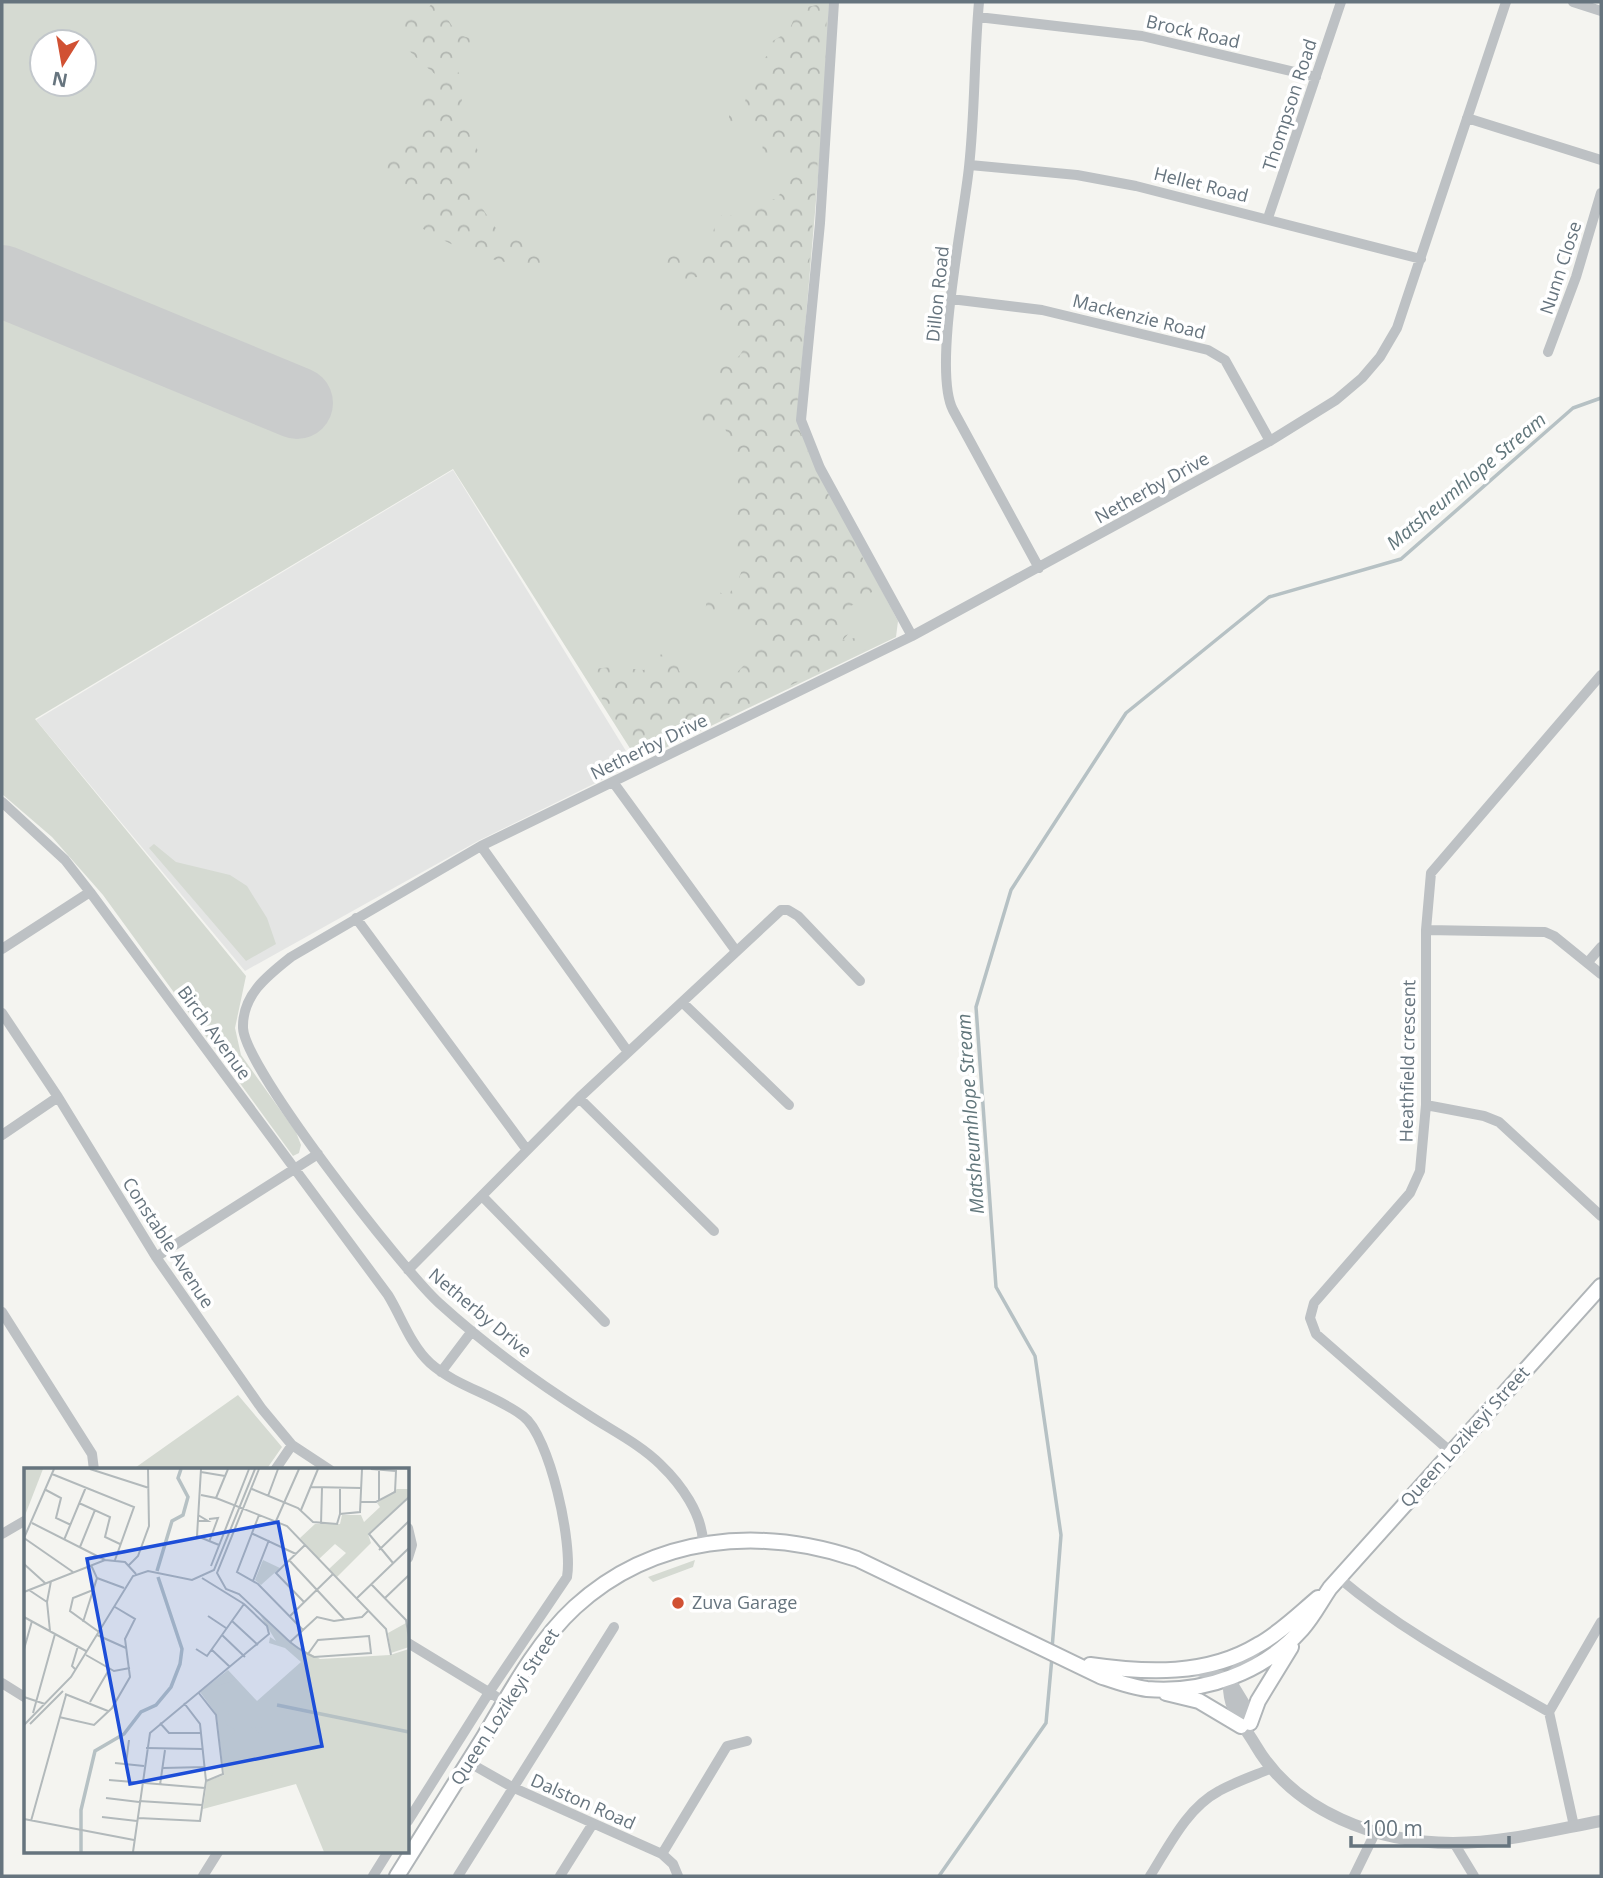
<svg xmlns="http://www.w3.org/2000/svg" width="1603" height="1878" font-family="'Open Sans',sans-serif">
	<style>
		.built { fill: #e4e5e4 }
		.grass { fill: #d5dad2; fill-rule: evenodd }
		.forest { fill: url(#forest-crowns) }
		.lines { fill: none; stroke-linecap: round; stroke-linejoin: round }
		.stream { stroke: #b6c1c4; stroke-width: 3.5 }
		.runway { stroke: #cacccc; stroke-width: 72 }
		.secondary-casing { stroke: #b0b5b8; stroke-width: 18 }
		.minor { stroke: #bdc1c4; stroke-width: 10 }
		.tertiary { stroke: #bdc1c4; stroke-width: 12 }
		.secondary { stroke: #fff; stroke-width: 14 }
		.poi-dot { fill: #d15133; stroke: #fff; stroke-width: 2.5 }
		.labels { text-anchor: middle; stroke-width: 7; stroke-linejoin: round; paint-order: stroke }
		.street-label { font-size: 18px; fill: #66747e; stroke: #fff }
		.poi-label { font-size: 18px; fill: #66747e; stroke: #fff; text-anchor: start }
		.water-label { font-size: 19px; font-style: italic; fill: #61767b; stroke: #fff }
		.inset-river { fill: none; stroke: #b6c1c4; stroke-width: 3.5 }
		.inset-road { fill: none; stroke: #b2b9bb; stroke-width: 2 }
		.view { fill: #1d4ed8; fill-opacity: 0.15; stroke: #1d4ed8; stroke-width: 3.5 }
		.inset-edge { fill: none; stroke: #66747e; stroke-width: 3.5 }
	</style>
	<defs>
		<pattern id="forest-crowns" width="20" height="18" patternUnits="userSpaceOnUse" patternTransform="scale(1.75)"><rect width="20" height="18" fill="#d5dad2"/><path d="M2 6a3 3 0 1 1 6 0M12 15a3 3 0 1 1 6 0" fill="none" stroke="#b1b5b0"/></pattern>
	</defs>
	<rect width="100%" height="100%" fill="#f4f4f0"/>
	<!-- built -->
	<path class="built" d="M453 470 634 764 478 841 245 971 36 720Z"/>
	<!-- grass -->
	<path class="grass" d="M2 2H829L827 73 797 421 817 469 898 621 896 637 638 761 453 469 35 719 246 976 235 1028 241 1055 296 1132 301 1145 299 1153 293 1156 103 895 52 837 2 794ZM42 42H84V84H42Z
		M154 844 176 862 230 875 247 886 267 918 276 944 246 961 149 848Z
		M238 1395 282 1447 266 1470H132Z
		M695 1560 693 1567 653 1582 648 1577Z"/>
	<!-- forest -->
	<path class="forest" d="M433 2H450L445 15 457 34 472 39 457 70 464 82 460 115 483 161 475 178 473 195 502 237 534 244 544 251V267C499 265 458 251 420 227L416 198 386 169C394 141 425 138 419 101L436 75C418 59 394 42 392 17L422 16Z
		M817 5H827L825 73 796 421 815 469 873 577 872 592 848 608 851 614 847 622 849 633 843 640 861 637 868 645 866 649 639 758 584 670 612 667 644 670 658 655 675 653 679 671C714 695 730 684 753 654L751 633 739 611 732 610 721 616 705 611 708 594 717 591 727 596 736 585 745 563 733 542 736 523 730 505 739 494 733 444 725 429 704 428 697 423C698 405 703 397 719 388L718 373 722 364C736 360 743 357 745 341L733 332 734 323 715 311 712 300 719 289C708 273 696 276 679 281L670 275 665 261C675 251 681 249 695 255L707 252 717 219 725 213 746 222 760 201 776 199 794 176 783 158 775 160 762 157 763 138 754 125 743 129 729 128V113L744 105 747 94 756 85 755 64 767 56 768 44 789 31 798 9Z"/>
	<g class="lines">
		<!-- stream -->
		<path class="stream" d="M1052 1649 1061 1535 1035 1356 996 1287 976 1007 1011 890 1126 713 1269 597 1401 559 1573 408 1601 398
			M939 1876 1046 1723 1052 1657"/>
		<!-- runway -->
		<path class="runway" d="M2 281 297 403"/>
		<defs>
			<path id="secondary" d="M1090 1665C1146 1673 1207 1676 1258 1645 1280 1633 1299 1614 1318 1598
				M1166 1693 1199 1701 1241 1726
				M1250 1723 1258 1701 1291 1647
				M397 1876C426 1830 455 1784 484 1737 510 1693 537 1642 575 1607 654 1535 759 1526 857 1559L1100 1676C1115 1681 1131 1687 1147 1689 1204 1694 1264 1672 1302 1629 1313 1617 1321 1601 1330 1588L1601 1286"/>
		</defs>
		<!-- secondary casing -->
		<use href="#secondary" class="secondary-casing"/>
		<!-- minor -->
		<path class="minor" d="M834 2 820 223 801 420 820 468 912 636
			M979 2C974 57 975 112 969 167 964 218 932 369 953 410L1039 568
			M1573 2 1601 11
			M978 17 1142 36 1316 77
			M1467 118 1601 160
			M970 165 1077 175 1136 186 1421 259
			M1268 218 1341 2
			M951 299 1042 310 1208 350 1225 360 1270 441
			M1548 352 1576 277 1601 193
			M613 782 736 951
			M2 802 65 860 90 892 388 1295C401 1316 411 1346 430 1363 457 1387 494 1394 523 1416 550 1436 573 1544 567 1577L490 1691 408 1821
			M481 846 628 1052
			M356 918 527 1150
			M1426 930 1545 932 1554 936 1601 974
			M2 949 90 892
			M1588 962 1601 947
			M683 1003 789 1105
			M2 1013 58 1097 156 1257 262 1409 292 1445 330 1470
			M579 1098 714 1231
			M1426 1105 1484 1116 1499 1122 1601 1216
			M2 1135 58 1097
			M483 1197 605 1322
			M156 1257 318 1154
			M408 1270 579 1098 781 910H788L798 916 860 981
			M2 1312 92 1454 94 1470
			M441 1372 472 1331
			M1451 1452 1316 1334 1310 1318 1314 1303 1410 1193 1420 1171 1426 1105V930L1431 873 1601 675
			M275 1470 292 1445
			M408 1528 412 1545 408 1558
			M2 1534 26 1520
			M703 1542C702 1514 681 1484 661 1465 640 1444 611 1430 587 1414 535 1381 484 1344 439 1303 403 1270 245 1069 243 1028 242 995 267 976 291 957L481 846 912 636 1270 441 1336 400 1362 378 1380 357 1397 328 1506 2
			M1339 1578C1403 1632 1476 1670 1549 1712
			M408 1643 505 1702
			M2 1683 26 1698
			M468 1762 512 1787 662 1854 673 1864 678 1876
			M1574 1826 1549 1712 1601 1622
			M1454 1843 1474 1876
			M662 1854 727 1746 747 1741
			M203 1876 218 1852
			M373 1876 388 1852
			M458 1876 614 1627
			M560 1876 592 1825
			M1150 1876C1169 1846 1187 1808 1219 1791 1235 1782 1253 1776 1270 1769
			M1354 1876 1376 1831"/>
		<!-- tertiary -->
		<path class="tertiary" d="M1256 1648 1229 1679C1227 1710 1242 1722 1256 1746 1295 1812 1378 1843 1453 1843 1503 1843 1553 1830 1601 1821
			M1191 1668 1229 1679 1246 1707 1250 1724"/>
		<!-- secondary -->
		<use href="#secondary" class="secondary"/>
	</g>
	<!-- markers -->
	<circle class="poi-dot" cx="678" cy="1603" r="7"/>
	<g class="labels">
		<!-- street labels -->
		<g class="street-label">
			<text transform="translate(1193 32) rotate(13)" y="6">Brock Road</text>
			<text transform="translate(1290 105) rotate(-72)" y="6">Thompson Road</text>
			<text transform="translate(1201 185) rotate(14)" y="6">Hellet Road</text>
			<text transform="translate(1561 268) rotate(-72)" y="6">Nunn Close</text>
			<text transform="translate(938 294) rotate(-84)" y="6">Dillon Road</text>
			<text transform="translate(1139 317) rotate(14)" y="6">Mackenzie Road</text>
			<text transform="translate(1152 488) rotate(-29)" y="6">Netherby Drive</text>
			<text transform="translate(649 747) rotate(-26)" y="6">Netherby Drive</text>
			<text transform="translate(214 1033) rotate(54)" y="6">Birch Avenue</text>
			<text transform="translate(1408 1061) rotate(-89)" y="6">Heathfield crescent</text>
			<text transform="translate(168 1243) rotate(57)" y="6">Constable Avenue</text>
			<text transform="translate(480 1313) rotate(40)" y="6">Netherby Drive</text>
			<text transform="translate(1465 1437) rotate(-48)" y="6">Queen Lozikeyi Street</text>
			<text transform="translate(505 1707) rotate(-57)" y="6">Queen Lozikeyi Street</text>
			<text transform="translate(583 1802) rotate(24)" y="6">Dalston Road</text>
		</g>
		<!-- poi labels -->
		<g class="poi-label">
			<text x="692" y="1609">Zuva Garage</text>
		</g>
		<!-- water labels -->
		<g class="water-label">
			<text transform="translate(1466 481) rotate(-40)" y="7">Matsheumhlope Stream</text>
			<text transform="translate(970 1114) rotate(-94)" y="7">Matsheumhlope Stream</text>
		</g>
	</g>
	<!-- overview -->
	<g transform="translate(24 1468)">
		<rect width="385" height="385" fill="#f4f4f0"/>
		<path d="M373 21H385V28L344 66 347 75 313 109 305 101 322 85 311 76 295 91 276 70 291 56H316L318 47H337L340 54 356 39 353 35ZM239 92 256 100 237 117 231 112ZM236 147 265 174 296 191 366 187 385 181V384H300L272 316 179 341 183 313 200 307 193 247 176 224 204 202 233 233 277 194 261 180 245 175 246 169 252 173ZM382 155 385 179 367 185 364 165Z" fill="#d5dad2"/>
		<path d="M204 203 212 212 193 218 199 222 196 228 205 244 201 255 212 263 199 276 208 282 199 297 193 247 179 222ZM227 259 239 260 248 267 244 279 251 286 243 294 250 297 248 308 233 299 244 287 237 266Z" fill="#d5dad2"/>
		<path d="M0 1H19L0 50Z" fill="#d5dad2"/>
		<path class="inset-river" d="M133 103 148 53 159 47 164 29 154 10 157 1M253 237 385 264M57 384V342L71 283 100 266 117 244 132 237 147 219 156 196 158 181 134 109"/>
		<path class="inset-road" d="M66 1 125 20M177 1 173 68 195 77M235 1 193 105 202 121 215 126 266 174 274 180 284 186 290 189 347 185 345 168 294 172 284 186M355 1V33M177 4 201 8M28 6 110 39 91 92M287 19 337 20M228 21 274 40 289 54 313 56 316 46 336 44 338 1M316 21V46M22 22 37 30 32 50 47 57M177 27 192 30 204 1M244 28 254 1M192 30 263 58 362 161 367 187M337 34H352L371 24 372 3 347 1M55 35 86 49 81 69 96 76M277 42 294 1M235 47 213 104 234 116 279 162M185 51 194 50 185 74M173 53H184L174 47M252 53 275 1M8 55 81 92M297 56 298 20M227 65 272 86M0 70 30 1M0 70 49 104M40 72 62 19M56 79 71 42M355 82 385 53M265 92 321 152M369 95 345 66 385 29M0 96 21 115M105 97 114 88 125 58 124 1M187 98 225 1M73 110 100 120M229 113 245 72M347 116 382 152 385 170M5 122 23 134 26 163M69 122 49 130 46 143 75 164M0 124 81 92 101 94 112 106M333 130 385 80M361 130 385 107M23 134 27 113M280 134 252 105 281 77M184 148 202 160M0 149 62 183M265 149 309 106M208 153 234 177M59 154 73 110 67 97M73 167 102 180M198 167 221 189M266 174 293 149 310 153 338 149 344 143M0 181 8 153M172 181 183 188 220 136M188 182 206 199M62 187 90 203 106 200M52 202 48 198 54 178M174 224 192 247 199 306 182 313M41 226 84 243M0 229 21 236M66 234 86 200M9 245 31 166M35 249 70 257 88 240 106 209 101 171 111 151 91 139M136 255 145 265H177M6 256 39 223M0 257 47 209 109 108 124 103 168 112 190 102 231 1M122 280 178 281M91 295 120 298M102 296 105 272M139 300 181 299M85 312 181 320M136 317 141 282M82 330 115 334M115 333 178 337M78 349 113 353M114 350 176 353 182 313 176 256 160 235M0 351 110 372M7 353 42 227M109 384 126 265 245 166 243 158 220 136 178 110"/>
		<path class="view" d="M254 54 298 278 106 316 63 91Z"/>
		<rect width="385" height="385" class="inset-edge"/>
	</g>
	<!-- border -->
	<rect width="1603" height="1878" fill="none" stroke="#66747e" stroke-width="7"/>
	<!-- north arrow -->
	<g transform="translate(63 63) rotate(191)"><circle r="33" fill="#ffffff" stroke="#c2c7cb" stroke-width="2"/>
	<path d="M0-5L12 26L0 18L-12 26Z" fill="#d15133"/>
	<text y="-10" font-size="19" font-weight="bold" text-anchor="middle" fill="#66747e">N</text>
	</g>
	<!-- scale -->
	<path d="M1351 1836v10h158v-10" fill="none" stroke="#66747e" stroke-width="3.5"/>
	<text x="1362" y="1836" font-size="21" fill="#66747e" stroke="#ffffff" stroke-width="5" paint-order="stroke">100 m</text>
</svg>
